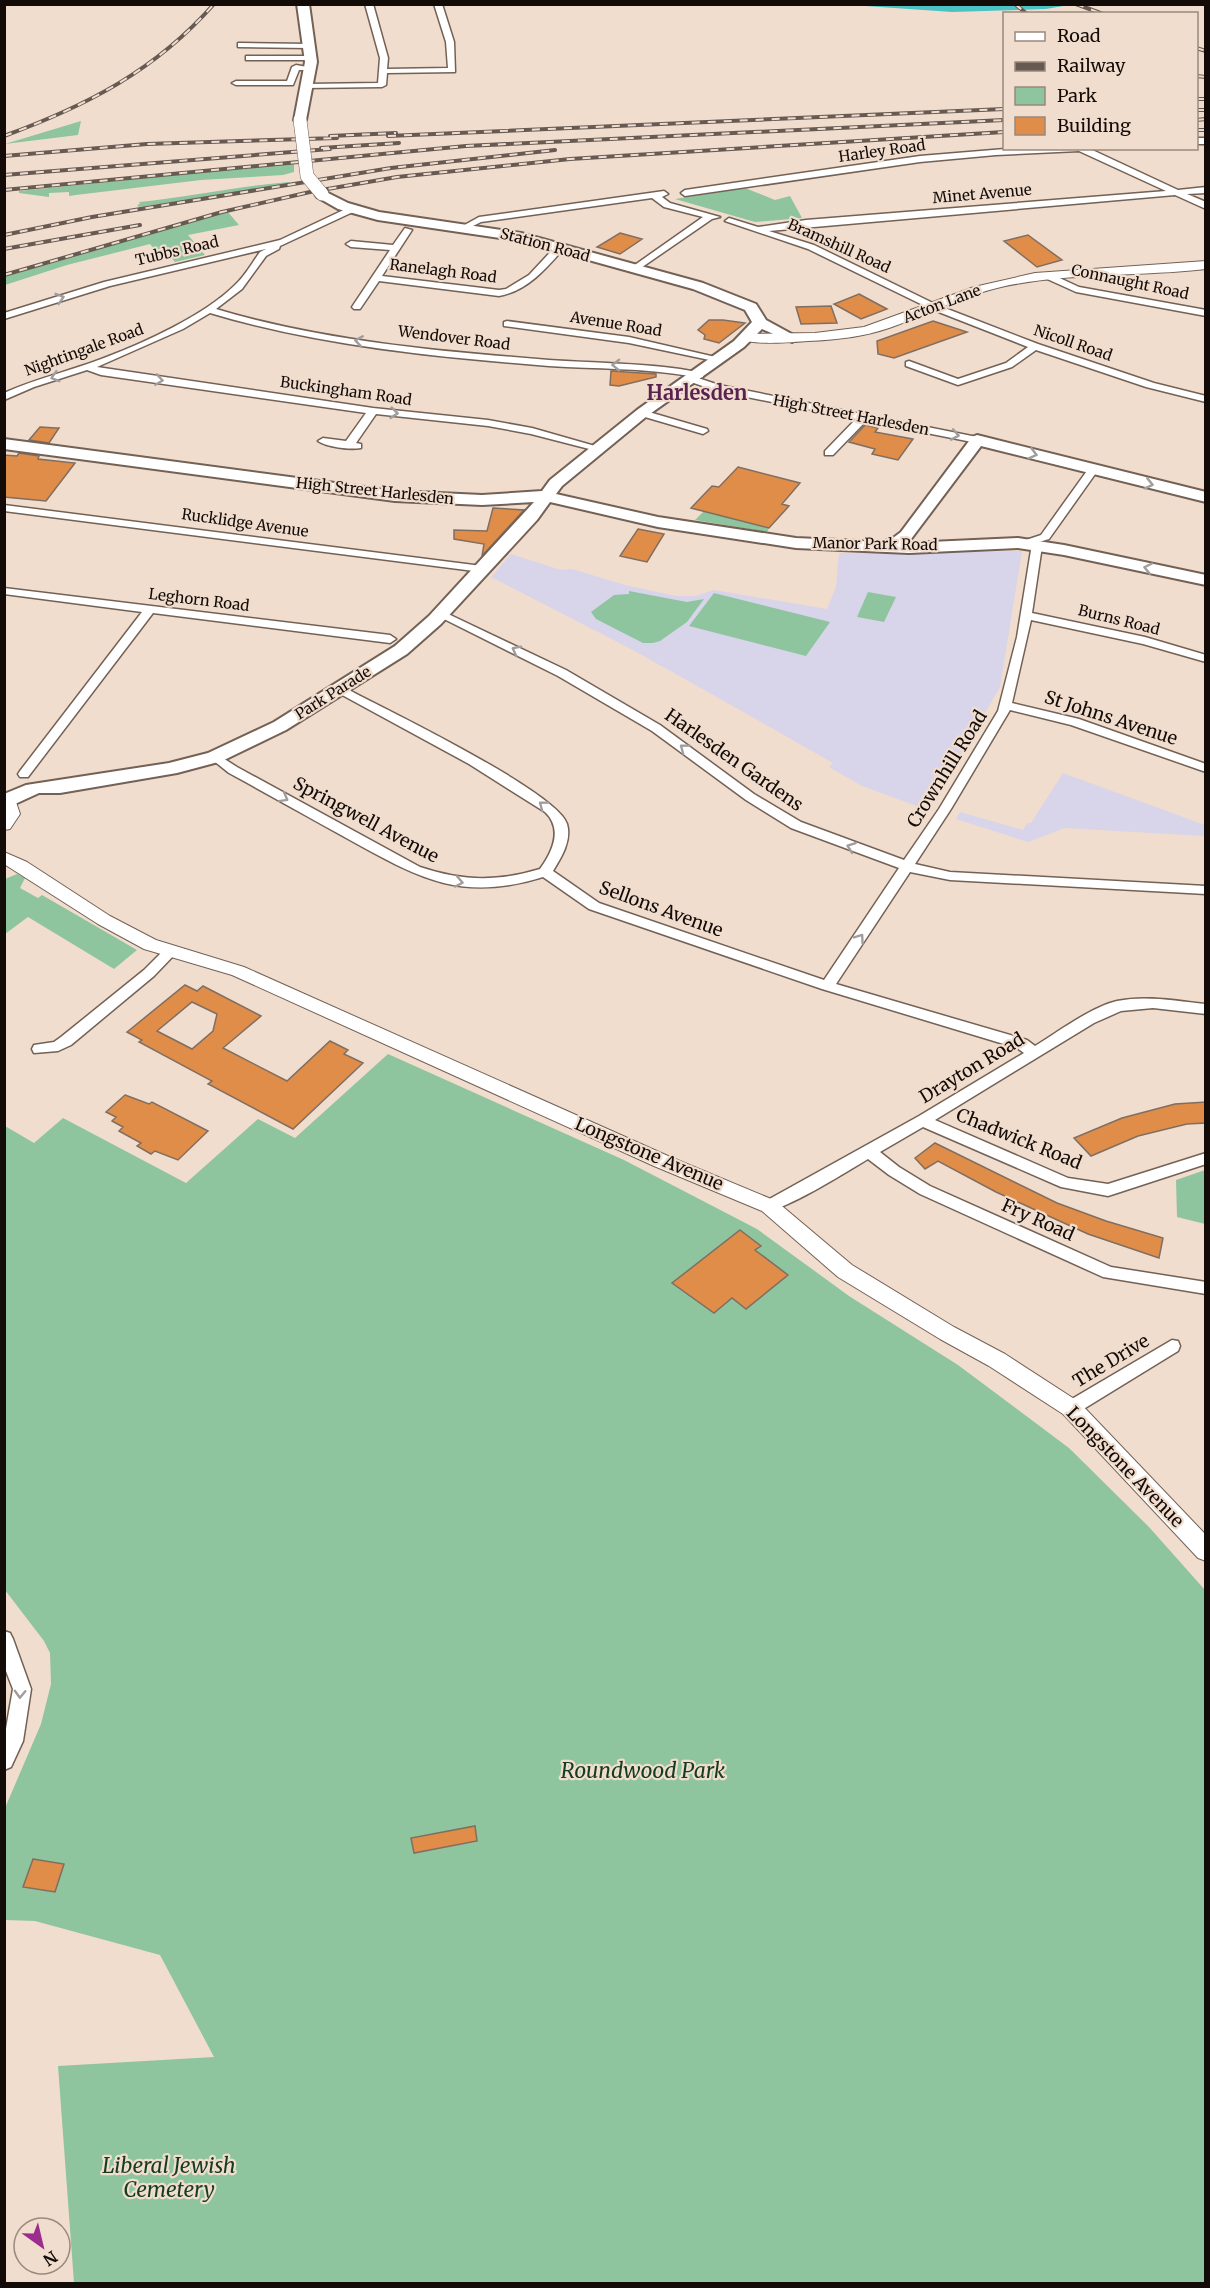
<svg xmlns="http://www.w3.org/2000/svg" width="1210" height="2288" font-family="Merriweather,serif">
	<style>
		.education { fill: #d8d4ea }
		.green { fill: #8ec59e }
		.water { fill: #4dc2c5 }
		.building { fill: #df8d48; stroke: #806e61; stroke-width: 1.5; fill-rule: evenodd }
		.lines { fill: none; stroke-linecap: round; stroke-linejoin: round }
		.street-casing { stroke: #736155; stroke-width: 3 }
		.secondary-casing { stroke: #736155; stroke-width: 2 }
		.primary-casing { stroke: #736155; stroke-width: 4 }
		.street { fill: #fff; fill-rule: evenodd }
		.secondary { fill: #fff; fill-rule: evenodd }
		.primary { fill: #fff; fill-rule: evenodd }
		.rail-casing { stroke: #665a52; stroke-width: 4 }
		.rail { stroke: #f1ddce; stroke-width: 2; stroke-dasharray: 8; stroke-linecap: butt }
		.primary-bridge-casing { stroke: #736155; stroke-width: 14; stroke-linecap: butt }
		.primary-bridge { stroke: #fff; stroke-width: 13 }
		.oneway { stroke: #a09d9c }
		.labels { text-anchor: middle; stroke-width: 4.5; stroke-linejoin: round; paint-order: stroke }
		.far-street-label { font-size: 15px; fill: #120b07; stroke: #f1ddce }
		.street-label { font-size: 18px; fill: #120b07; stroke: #f1ddce }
		.far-district-label { font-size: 20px; font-weight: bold; fill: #592350; stroke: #f1ddce }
		.near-park-label { font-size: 21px; font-style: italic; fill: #133c23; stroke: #f1ddce }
	</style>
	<rect width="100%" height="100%" fill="#f1ddce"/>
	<!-- education -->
	<path class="education" d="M1022 551 1000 687 928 810 862 786 829 767 833 763 699 687 631 649 491 577 511 554 561 570 572 569 625 585 676 596H695L714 590 827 609 836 587 839 553Z
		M1063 773 1205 825V836L1065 828 1028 842 956 819 960 812 1023 830 1027 823H1031Z"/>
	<!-- green -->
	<path class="green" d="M81 121 78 135 5 144Z
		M294 163V172L283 175 201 180 76 195 69 196V192L49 193V197L19 193V191Z
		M289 182 292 184 139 207 137 205 140 204 139 202C188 197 238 186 289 182Z
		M745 188 775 200 790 196 802 218 755 222 675 199Z
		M227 211 239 225 188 235 205 255 175 262 163 248 155 250 150 244 67 265 5 285V276L168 226Z
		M704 511 769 528 767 532 695 520Z
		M629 591 687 602 704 599 687 622 660 641 653 643H643L596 619 591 612 614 595 629 594Z
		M868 592 896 597 884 622 857 617Z
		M714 593 830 622 806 656 689 626Z
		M17 874 25 878 20 888 38 898 42 895 137 950 114 969 28 917 5 934V879Z
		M388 1054 624 1160 757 1229 849 1296 958 1365 1069 1448 1149 1527 1205 1590V2283H74L58 2066 214 2057 160 1955 35 1921 5 1920V1808L41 1724 51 1684 50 1653 44 1641 5 1590V1126L34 1143 63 1118 186 1183 258 1119 295 1138Z
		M1205 1170V1224L1177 1217 1176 1180Z"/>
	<!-- water -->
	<path class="water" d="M851 5H1069L1046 9 952 12Z"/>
	<!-- building -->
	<path class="building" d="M620 233 642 239 620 254 597 247Z
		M1028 235 1062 260 1037 267 1004 241Z
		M859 294 887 309 861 319 834 304Z
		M831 306 837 323 801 324 796 307Z
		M709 320H723L745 323 719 343 704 339 705 335 698 330Z
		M933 321 967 332 894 358 878 354 877 341Z
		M611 371 656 374V377L619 386 610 385Z
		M865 425 878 428 875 432 913 439 898 460 872 454 875 449 849 442Z
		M40 427 56 428H59L49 443 29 440Z
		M19 453 39 456 38 459 75 463 46 501 4 497V455L17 456Z
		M738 467 800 483 782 504 789 506 769 528 691 508 712 486 719 487Z
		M493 508 524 510 482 556 484 544 454 539V530L487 531Z
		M638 529 664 534 647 562 620 556Z
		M185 985 197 991 203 986 261 1016 223 1048 287 1081 330 1041 348 1050 344 1054 363 1063 293 1129 208 1084 212 1081 139 1042 142 1040 127 1032ZM192 1002 217 1014 213 1031 192 1049 157 1031Z
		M125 1095 149 1104 152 1102 208 1131 178 1160 155 1151 151 1154 137 1146 141 1143 119 1131 123 1127 112 1121 116 1117 106 1112Z
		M1206 1102V1123L1187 1124 1138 1136 1091 1156 1074 1138 1122 1118 1175 1104Z
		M935 1143 1057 1203 1106 1221 1163 1238 1159 1258 1088 1234 996 1192 938 1161 925 1169 915 1158Z
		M740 1230 761 1246 755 1250 788 1275 746 1309 732 1298 714 1313 672 1283Z
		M475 1826 477 1841 414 1853 411 1838Z
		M33 1859 64 1864 55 1892 23 1887Z"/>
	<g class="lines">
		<defs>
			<path id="street" d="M365 4H373L388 58 387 69 448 68 446 42 434 4H442L454 42 455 72 387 73 386 85 382 87 304 88 303 86 307 84 378 83 380 58Z
				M241 43 309 44 313 46 309 48 238 47V43Z
				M249 56H310L314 58 310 60H246V56Z
				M296 65 313 68 309 70H299L293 85H236L232 83 236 81H287L292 67Z
				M1196 138H1206V144H1196Z
				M1017 148H1088L1178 190 1206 187V193L1187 194 1206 202V209L1175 195 769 231 814 245 937 305 1038 344 1154 383 1206 396V402L1146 387 1036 350 1012 367 958 385 906 366V362L909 361 958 379 1006 363 1028 347 931 309 808 249 725 221 729 218 758 227 806 220 1166 191 1079 151 996 155 920 162 685 196 681 193 685 190 920 156Z
				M664 191 668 194 662 197 670 203 720 217 712 219 635 272 632 271V267L703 217 664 207 652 198 481 222 465 230 461 227 479 217Z
				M352 206 355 207V211L280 246 279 249 266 256 242 289 216 309C323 341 438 351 549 360 593 363 637 363 680 369L703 373V377L698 378 719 385 977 437 982 440 977 443 866 421 833 455H825V451L856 419 717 391 688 381 687 379 690 376C643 368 596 369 549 366 436 357 319 346 210 313L183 329 97 367 373 408 488 420 532 428 602 448 597 451 531 434 488 426 376 414 356 443 361 444V448C349 450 327 447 318 441L323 438 346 441 366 413 101 375 87 370 34 387 4 400V393C37 378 71 371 104 358 144 343 205 315 235 285 245 276 252 263 260 252L266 249 110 286 4 319V313L104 282 280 240Z
				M405 228 412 230 382 276 499 290 506 289 529 275 556 246 564 248C546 269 527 291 499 296L379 281 360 309H354L352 307 390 250 351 247 346 244 351 241 393 245Z
				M1045 274H1051L1079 287 1206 310V316L1076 292 1045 278Z
				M507 321 629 337 724 359 719 362 629 343 504 326V322Z
				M642 410 707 429 708 431 703 434 638 415V411Z
				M1093 467 1098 470 1049 539 1036 543 1042 546 1032 613 1145 637 1206 655V662L1143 644 1031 620 1012 703 1079 719 1206 764V772L1071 725 1010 710 951 809 915 864 950 872 1206 886V894L950 880 910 872 836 984 1027 1040 1035 1046C1058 1032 1091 1007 1117 1001 1146 995 1176 1001 1206 1004V1014L1153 1008 1121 1011 1094 1023 935 1120 1068 1178 1108 1184 1206 1153V1164L1108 1196 1061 1187 923 1127 880 1152 899 1167 930 1186 1111 1267 1206 1282V1294L1103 1277 920 1194 889 1175 868 1159C851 1169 779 1215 764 1210L761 1206 764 1202 919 1116 1024 1053 1017 1048 822 989 589 909 543 877C457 904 414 875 341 835 303 814 266 793 229 773L209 757 215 753 237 767 420 867C461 881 498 882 540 869 553 851 563 829 545 812L469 764 333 690 335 687H343C381 707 558 792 567 824 572 841 561 858 553 871L599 903 824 980 899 868 791 828 746 800 652 731 558 676 434 614 436 612H444L566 670 660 725 754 794 801 822 904 860 939 809 998 711 1017 637 1032 544 1026 545 1020 542 1041 535 1089 468Z
				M4 505 482 566 488 569 482 572 4 511Z
				M4 588 390 635 396 639 390 643 153 613 28 777H20L18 774 20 771 142 612 4 594Z
				M170 947 177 952 154 976 71 1045 58 1051 34 1053 32 1049 34 1045 54 1042 61 1037 144 970 165 949Z
				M1172 1340 1178 1341 1180 1346 1178 1351 1077 1413 1071 1415 1065 1413 1063 1408 1065 1403Z
				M4 1631 10 1633 13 1639 31 1689 23 1741 11 1767 4 1770V1740L13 1689 4 1666Z"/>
			<path id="secondary" d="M1206 261V269C1137 277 1068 272 1001 287 962 296 926 315 889 328 863 337 835 340 808 341 794 342 749 346 741 338L747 334 815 333 864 327 974 287 1035 273Z
				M8 795 14 796 20 814 10 829 4 830V796Z
				M4 852 27 862 110 916 156 940 244 967 668 1156 776 1201 852 1265 954 1327 1005 1354 1079 1402 1206 1535V1561L1198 1558 1063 1414 989 1366 940 1339 838 1277 762 1211 654 1166 232 975 144 949 98 924 4 864Z"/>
			<path id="primary" d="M297 4H309L317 62 306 120 300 124 294 120 305 62Z
				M322 190 348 203 379 212 521 233 703 283 756 304 766 320 799 338 792 342 762 329 744 347 647 416 562 486 556 494 658 517 796 538 882 542 893 538 901 532 972 437 977 435 1206 492V502L981 446 908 543 1018 538 1064 545 1206 575V585L1064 555 1018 548 909 553 796 548 658 527 550 502 537 520 441 624 407 654 286 730 222 761 177 773 60 793H39L15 804 4 805V794L26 785 169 763 208 753 274 722 395 646 429 616 534 502 482 505 395 501 4 449V439L395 491 482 495 542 491 550 480 637 410 734 341 752 322 745 310 693 289 520 241 378 220 338 209 317 197 315 194Z"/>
		</defs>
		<!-- street casing -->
		<use href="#street" class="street-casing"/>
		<!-- secondary casing -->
		<use href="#secondary" class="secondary-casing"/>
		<!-- primary casing -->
		<use href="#primary" class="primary-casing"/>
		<!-- street -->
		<use href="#street" class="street"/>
		<!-- secondary -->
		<use href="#secondary" class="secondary"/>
		<!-- primary -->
		<use href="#primary" class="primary"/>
		<defs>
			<path id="rail" d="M1015 4 1027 14
				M1076 4 1103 14
				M1196 48 1206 51
				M1196 76 1206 77
				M1196 99H1206
				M1196 110H1206
				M1196 120 1206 119
				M1196 130H1206
				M4 136C86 106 155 71 214 4
				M330 136 396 133
				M388 136 1004 109
				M321 148 399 143
				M4 156 147 144 337 138
				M4 175 330 149
				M4 190 466 146 1004 120
				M4 235 92 217 391 168 555 150
				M4 249 140 225
				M4 275 222 212 310 192 397 177 570 159 1004 132"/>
		</defs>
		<!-- rail casing -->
		<use href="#rail" class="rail-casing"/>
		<!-- rail -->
		<use href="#rail" class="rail"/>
		<defs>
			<path id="primary-bridge" d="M300 120 307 176 322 194"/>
		</defs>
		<!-- primary-bridge casing -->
		<use href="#primary-bridge" class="primary-bridge-casing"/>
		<!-- primary-bridge -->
		<use href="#primary-bridge" class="primary-bridge"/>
	</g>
	<!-- one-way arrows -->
	<defs><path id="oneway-chevron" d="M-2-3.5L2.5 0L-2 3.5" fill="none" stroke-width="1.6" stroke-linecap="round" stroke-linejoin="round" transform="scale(1.5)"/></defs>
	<g class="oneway">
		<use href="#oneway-chevron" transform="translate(60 298) rotate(-17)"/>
		<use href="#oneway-chevron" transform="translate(359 341) rotate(-171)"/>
		<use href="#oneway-chevron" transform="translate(616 365) rotate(-179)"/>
		<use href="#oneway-chevron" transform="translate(55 377) rotate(163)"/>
		<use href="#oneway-chevron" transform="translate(159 380) rotate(8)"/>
		<use href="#oneway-chevron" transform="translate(394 413) rotate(6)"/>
		<use href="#oneway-chevron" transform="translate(955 435) rotate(10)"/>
		<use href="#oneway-chevron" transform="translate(1033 454) rotate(15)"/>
		<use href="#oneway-chevron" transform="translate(1149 484) rotate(13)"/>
		<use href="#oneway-chevron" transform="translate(1148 568) rotate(-168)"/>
		<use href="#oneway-chevron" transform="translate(516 650) rotate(-153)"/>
		<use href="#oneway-chevron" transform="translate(684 748) rotate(-143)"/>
		<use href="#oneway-chevron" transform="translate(284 798) rotate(29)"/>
		<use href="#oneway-chevron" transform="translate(543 805) rotate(-143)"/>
		<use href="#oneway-chevron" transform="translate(851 847) rotate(-160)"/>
		<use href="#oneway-chevron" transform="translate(459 882) rotate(11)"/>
		<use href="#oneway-chevron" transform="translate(860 938) rotate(-55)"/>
		<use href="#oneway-chevron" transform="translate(20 1694) rotate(92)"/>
	</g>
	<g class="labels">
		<!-- far-street labels -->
		<g class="far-street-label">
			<text transform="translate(882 151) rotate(-8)" y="5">Harley Road</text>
			<text transform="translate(982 194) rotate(-5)" y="5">Minet Avenue</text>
			<text transform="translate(545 245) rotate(15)" y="5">Station Road</text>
			<text transform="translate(839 246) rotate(24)" y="5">Bramshill Road</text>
			<text transform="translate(177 251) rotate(-13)" y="5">Tubbs Road</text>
			<text transform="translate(443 271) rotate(7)" y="5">Ranelagh Road</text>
			<text transform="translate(1130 282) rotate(12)" y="5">Connaught Road</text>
			<text transform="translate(942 304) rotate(-21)" y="5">Acton Lane</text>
			<text transform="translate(616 324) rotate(9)" y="5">Avenue Road</text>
			<text transform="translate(454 338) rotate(7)" y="5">Wendover Road</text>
			<text transform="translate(1073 343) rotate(19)" y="5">Nicoll Road</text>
			<text transform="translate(84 350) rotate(-20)" y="5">Nightingale Road</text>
			<text transform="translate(346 391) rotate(8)" y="5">Buckingham Road</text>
			<text transform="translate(851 415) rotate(11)" y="5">High Street Harlesden</text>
			<text transform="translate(375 491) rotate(6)" y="5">High Street Harlesden</text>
			<text transform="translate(245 523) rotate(8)" y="5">Rucklidge Avenue</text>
			<text transform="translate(875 544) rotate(1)" y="5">Manor Park Road</text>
			<text transform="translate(199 600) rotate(7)" y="5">Leghorn Road</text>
			<text transform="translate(1119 620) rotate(14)" y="5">Burns Road</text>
			<text transform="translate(333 693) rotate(-32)" y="5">Park Parade</text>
		</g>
		<!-- street labels -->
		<g class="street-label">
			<text transform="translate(1111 718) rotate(18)" y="6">St Johns Avenue</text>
			<text transform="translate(734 760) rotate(35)" y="6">Harlesden Gardens</text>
			<text transform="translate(947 769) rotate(-58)" y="6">Crownhill Road</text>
			<text transform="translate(366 820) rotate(28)" y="6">Springwell Avenue</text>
			<text transform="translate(661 909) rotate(20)" y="6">Sellons Avenue</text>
			<text transform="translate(972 1068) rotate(-31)" y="6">Drayton Road</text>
			<text transform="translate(1019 1139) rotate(22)" y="6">Chadwick Road</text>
			<text transform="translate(649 1154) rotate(23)" y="6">Longstone Avenue</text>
			<text transform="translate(1038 1220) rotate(24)" y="6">Fry Road</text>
			<text transform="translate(1111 1361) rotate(-31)" y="6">The Drive</text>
			<text transform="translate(1125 1467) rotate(46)" y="6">Longstone Avenue</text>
		</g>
		<!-- far-district labels -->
		<g class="far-district-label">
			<text x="697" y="400">Harlesden</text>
		</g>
		<!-- near-park labels -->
		<g class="near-park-label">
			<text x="643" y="1778">Roundwood Park</text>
			<text x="169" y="2173">Liberal Jewish<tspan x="169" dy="24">Cemetery</tspan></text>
		</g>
	</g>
	<!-- border -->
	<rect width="1210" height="2288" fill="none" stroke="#120b07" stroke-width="12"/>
	<!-- legend -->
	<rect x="1003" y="12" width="195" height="138" fill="#f1ddce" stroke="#98897e" stroke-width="1.5"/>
	<rect x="1015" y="32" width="30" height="9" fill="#ffffff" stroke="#98897e" stroke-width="1.5"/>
	<text x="1057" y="42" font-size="18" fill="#120b07">Road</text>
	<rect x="1015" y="62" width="30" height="9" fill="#665a52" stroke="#98897e" stroke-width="1.5"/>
	<text x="1057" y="72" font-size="18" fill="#120b07">Railway</text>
	<rect x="1015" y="87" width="30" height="18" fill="#8ec59e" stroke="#98897e" stroke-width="1.5"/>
	<text x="1057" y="102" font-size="18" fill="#120b07">Park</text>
	<rect x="1015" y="117" width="30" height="18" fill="#df8d48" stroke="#98897e" stroke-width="1.5"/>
	<text x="1057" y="132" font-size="18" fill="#120b07">Building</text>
	<!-- north arrow -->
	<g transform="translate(42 2246) rotate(146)"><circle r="28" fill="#f1ddce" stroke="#98897e" stroke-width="1.5"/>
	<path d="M0-4.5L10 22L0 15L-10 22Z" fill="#9b2d8c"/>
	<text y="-9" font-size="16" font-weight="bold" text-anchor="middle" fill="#120b07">N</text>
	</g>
</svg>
